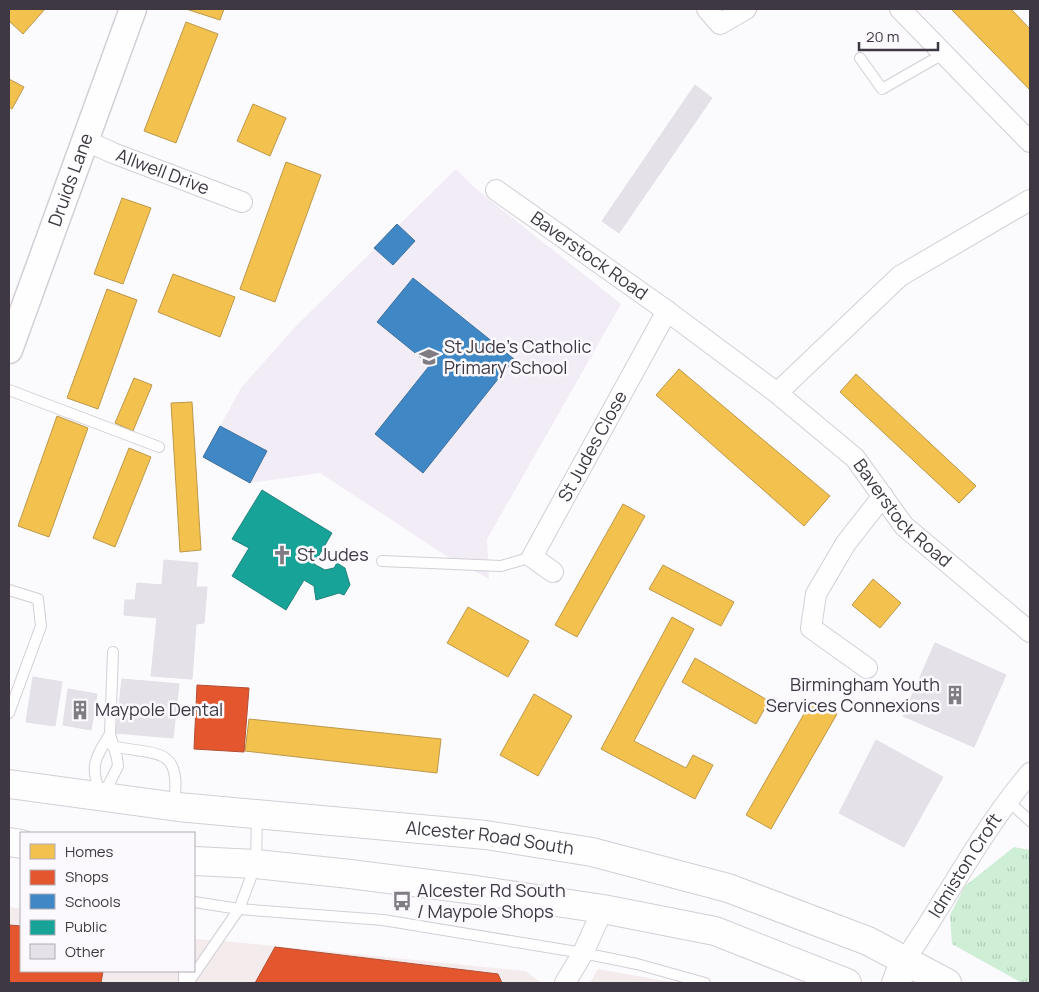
<svg xmlns="http://www.w3.org/2000/svg" width="1039" height="992" font-family="Manrope,sans-serif">
	<style>
		.commercial { fill: #f4ebed }
		.built { fill: #f1ecf5 }
		.grass { fill: url(#grass-tufts) }
		.homes { fill: #f2c14e; stroke: #bc984a }
		.shops { fill: #e4572e; stroke: #b24e34 }
		.schools { fill: #3f88c5; stroke: #3e709e }
		.public { fill: #17a398; stroke: #22837e }
		.building { fill: #e4e1e8; stroke: #e3e1e7 }
		.lines { fill: none; stroke-linecap: round; stroke-linejoin: round }
		.service-casing { stroke: #d2cfd5; stroke-width: 12 }
		.minor-casing { stroke: #d2cfd5; stroke-width: 22 }
		.tertiary-casing { stroke: #d2cfd5; stroke-width: 29 }
		.trunk-casing { stroke: #d2cfd5; stroke-width: 30 }
		.service { stroke: #fefeff; stroke-width: 10 }
		.minor { stroke: #fefeff; stroke-width: 20 }
		.tertiary { stroke: #fefeff; stroke-width: 26 }
		.trunk { stroke: #fefeff; stroke-width: 28 }
		.labels { text-anchor: middle; stroke-width: 5; stroke-linejoin: round; paint-order: stroke }
		.street-label { font-size: 18px; fill: #3d3842; stroke: #fbf9fe }
		.poi-label { font-size: 18px; fill: #3d3842; stroke: #fbf9fe; text-anchor: start }
	</style>
	<defs>
		<pattern id="grass-tufts" width="24" height="20" patternUnits="userSpaceOnUse" patternTransform="scale(1.25)"><rect width="24" height="20" fill="#ceeed6"/><path d="M3 7l-1-3M5 7V3M7 7l1-3M15 17l-1-3M17 17v-4M19 17l1-3" fill="none" stroke="#b2cdb9"/></pattern>
	</defs>
	<rect width="100%" height="100%" fill="#fbfafd"/>
	<!-- commercial -->
	<path class="commercial" d="M9 907 21 909V971H194V939L223 941 526 971 541 983H9Z
		M598 969 676 983H677H590Z"/>
	<!-- built -->
	<path class="built" d="M456 169 476 189 621 304 487 539 489 579 445 555 320 473 250 483 203 457 241 388 296 326Z"/>
	<!-- grass -->
	<path class="grass" d="M1014 847 1030 850V983H1022L952 944 950 915 965 886Z"/>
	<!-- homes -->
	<path class="homes" d="M9 9H45L23 34 9 21Z
		M186 9H224L220 20Z
		M951 9H1011L1030 29V90Z
		M186 22 218 34 176 143 144 131Z
		M9 79 24 87 12 109 9 107Z
		M253 104 286 118 270 156 237 141Z
		M286 162 321 175 275 302 240 289Z
		M122 198 151 208 123 284 94 274Z
		M173 274 235 297 220 337 158 312Z
		M107 289 137 300 98 409 67 398Z
		M679 369 830 496 804 526 656 395Z
		M856 374 976 486 959 503 840 392Z
		M134 378 152 385 133 431 115 423Z
		M192 402 201 550 180 552 171 403Z
		M57 416 88 428 49 537 18 526Z
		M129 448 151 457 115 547 93 538Z
		M623 504 645 516 577 637 555 625Z
		M663 565 734 602 721 626 649 589Z
		M873 579 901 603 880 628 852 605Z
		M468 607 529 641 508 677 447 643Z
		M672 617 694 629 634 741 686 768 693 755 713 765 695 799 601 749Z
		M695 658 769 701 756 724 682 682Z
		M534 694 572 716 538 776 500 755Z
		M812 700 837 714 771 829 746 815Z
		M249 719 441 739 437 773 245 751Z"/>
	<!-- shops -->
	<path class="shops" d="M197 685 249 688 244 752 194 749Z
		M9 925 21 926V971H103L101 983H9Z
		M275 947 498 974 502 983H255Z"/>
	<!-- schools -->
	<path class="schools" d="M397 224 415 241 393 265 374 248Z
		M413 278 514 359 423 473 375 434 430 365 377 322Z
		M220 426 267 451 250 483 203 457Z"/>
	<!-- public -->
	<path class="public" d="M262 490 332 533 314 564 325 570 334 568 337 563 345 568 350 585 344 595 339 593 316 600 314 586 304 580 286 610 232 576 249 548 232 539Z"/>
	<!-- building -->
	<path class="building" d="M695 85 712 98 619 233 602 221Z
		M164 560 198 563 196 587H207L204 623 196 624 192 679 151 676 157 618 124 615 125 600H135L137 583 162 585Z
		M935 643 1006 675 974 747 903 716Z
		M33 677 62 682 55 726 26 722Z
		M122 679 179 684 173 738 116 733Z
		M68 689 97 694 91 730 63 725Z
		M876 740 943 777 904 847 839 813Z"/>
	<g class="lines">
		<defs>
			<path id="service" d="M860 58 882 89 943 54
				M9 390 159 447
				M382 561 501 566 532 557
				M9 590 38 599 41 626 9 713
				M112 746C158 756 182 745 174 805
				M101 794C89 767 95 758 110 734
				M104 794 118 766 117 758 110 734 113 652
				M1007 800 1030 821
				M194 902 239 909 383 920 583 953 637 964 705 983
				M184 983V971
				M188 983 239 909 256 864 257 815"/>
			<g id="minor">
				<path d="M707 9 720 24 746 9"/>
				<path d="M900 9 1030 142"/>
				<path id="s1" d="M84 140 113 153 242 202"/>
				<path id="s2" d="M496 190 667 311 777 393"/>
				<path id="s3" d="M1030 200 900 276 777 393 855 458 904 526 1030 632"/>
				<path id="s4" d="M553 572 532 557 667 311"/>
				<path d="M867 668 811 628 816 594 846 543 883 496"/>
				<path id="s5" d="M905 960C948 897 981 831 1030 773"/>
				<path d="M565 983 583 953 603 909"/>
			</g>
			<g id="tertiary">
				<path id="s6" d="M9 350 133 9"/>
			</g>
			<g id="trunk">
				<path id="s7" d="M9 784 178 807 486 835 592 852 728 888 868 941 947 983"/>
				<path d="M9 842 21 844"/>
				<path d="M194 861 256 864 350 874 476 890 603 909 715 931 847 983"/>
				<path d="M896 983 905 960"/>
			</g>
		</defs>
		<!-- service casing -->
		<use href="#service" class="service-casing"/>
		<!-- minor casing -->
		<use href="#minor" class="minor-casing"/>
		<!-- tertiary casing -->
		<use href="#tertiary" class="tertiary-casing"/>
		<!-- trunk casing -->
		<use href="#trunk" class="trunk-casing"/>
		<!-- service -->
		<use href="#service" class="service"/>
		<!-- minor -->
		<use href="#minor" class="minor"/>
		<!-- tertiary -->
		<use href="#tertiary" class="tertiary"/>
		<!-- trunk -->
		<use href="#trunk" class="trunk"/>
	</g>
	<!-- icons -->
	<defs>
		<symbol id="school-bare" viewBox="-9 -9 18 18"><path d="M0-5L7-2L0 1L-7-2ZM-4 1L0 2.5L4 1V4Q0 6-4 4Z" fill="#807c83" stroke="#fbf9fe" stroke-width="2.5" paint-order="stroke"/></symbol>
		<symbol id="church-bare" viewBox="-9 -9 18 18"><path d="M-1.2-6h2.4v3.5h3.3v2.4h-3.3V6h-2.4V-.1h-3.3v-2.4h3.3Z" fill="#807c83" stroke="#fbf9fe" stroke-width="2.5" paint-order="stroke"/></symbol>
		<symbol id="building-bare" viewBox="-9 -9 18 18"><path d="M-4-6H4V6H1V3H-1V6H-4ZM-2.5-4.3h1.7v1.8h-1.7ZM.8-4.3h1.7v1.8H.8ZM-2.5-1h1.7V.8h-1.7ZM.8-1h1.7V.8H.8Z" fill="#807c83" stroke="#fbf9fe" stroke-width="2.5" paint-order="stroke"/></symbol>
		<symbol id="bus-bare" viewBox="-9 -9 18 18"><path d="M-5-6H5V4H4V6H2V4H-2V6H-4V4H-5ZM-3.5-4V0h7V-4ZM-3.5 1.2v1.5H-2V1.2ZM2 1.2v1.5H3.5V1.2Z" fill="#807c83" stroke="#fbf9fe" stroke-width="2.5" paint-order="stroke"/></symbol>
	</defs>
	<g fill-rule="evenodd">
		<use href="#school-bare" x="415" y="343" width="28" height="28"/>
		<use href="#church-bare" x="268" y="541" width="28" height="28"/>
		<use href="#building-bare" x="941" y="681" width="28" height="28"/>
		<use href="#building-bare" x="66" y="696" width="28" height="28"/>
		<use href="#bus-bare" x="388" y="887" width="28" height="28"/>
	</g>
	<g class="labels">
		<!-- street labels -->
		<g class="street-label">
			<text dy="6" stroke="none"><textPath href="#s1" startOffset="85">Allwell Drive</textPath></text>
			<text dy="6" stroke="none"><textPath href="#s6" startOffset="181">Druids Lane</textPath></text>
			<text dy="6" stroke="none"><textPath href="#s2" startOffset="114">Baverstock Road</textPath></text>
			<text dy="6" stroke="none"><textPath href="#s4" startOffset="152">St Judes Close</textPath></text>
			<text dy="6" stroke="none"><textPath href="#s3" startOffset="495">Baverstock Road</textPath></text>
			<text dy="6" stroke="none"><textPath href="#s7" startOffset="484">Alcester Road South</textPath></text>
			<text dy="6" stroke="none"><textPath href="#s5" startOffset="112">Idmiston Croft</textPath></text>
		</g>
		<!-- poi labels -->
		<g class="poi-label">
			<text x="444" y="353">St Jude's Catholic<tspan x="444" dy="21">Primary School</tspan></text>
			<text x="297" y="561">St Judes</text>
			<text x="940" y="691" text-anchor="end">Birmingham Youth<tspan x="940" dy="21">Services Connexions</tspan></text>
			<text x="95" y="716">Maypole Dental</text>
			<text x="417" y="897">Alcester Rd South<tspan x="417" dy="21">/ Maypole Shops</tspan></text>
		</g>
	</g>
	<!-- border -->
	<rect width="1039" height="992" fill="none" stroke="#3d3842" stroke-width="20"/>
	<!-- legend -->
	<rect x="20" y="832" width="175" height="140" fill="#fbf9fe" stroke="#afacb3"/>
	<rect x="30" y="844" width="25" height="15" fill="#f2c14e" stroke="#afacb3"/>
	<text x="65" y="857" font-size="15" fill="#3d3842">Homes</text>
	<rect x="30" y="870" width="25" height="15" fill="#e4572e" stroke="#afacb3"/>
	<text x="65" y="882" font-size="15" fill="#3d3842">Shops</text>
	<rect x="30" y="894" width="25" height="15" fill="#3f88c5" stroke="#afacb3"/>
	<text x="65" y="907" font-size="15" fill="#3d3842">Schools</text>
	<rect x="30" y="920" width="25" height="15" fill="#17a398" stroke="#afacb3"/>
	<text x="65" y="932" font-size="15" fill="#3d3842">Public</text>
	<rect x="30" y="944" width="25" height="15" fill="#e4e1e8" stroke="#afacb3"/>
	<text x="65" y="957" font-size="15" fill="#3d3842">Other</text>
	<!-- scale -->
	<path d="M859 42v8h79v-8" fill="none" stroke="#3d3842" stroke-width="2.5"/>
	<text x="866" y="42" font-size="15" fill="#3d3842" stroke="#fbf9fe" stroke-width="4" paint-order="stroke">20 m</text>
</svg>
